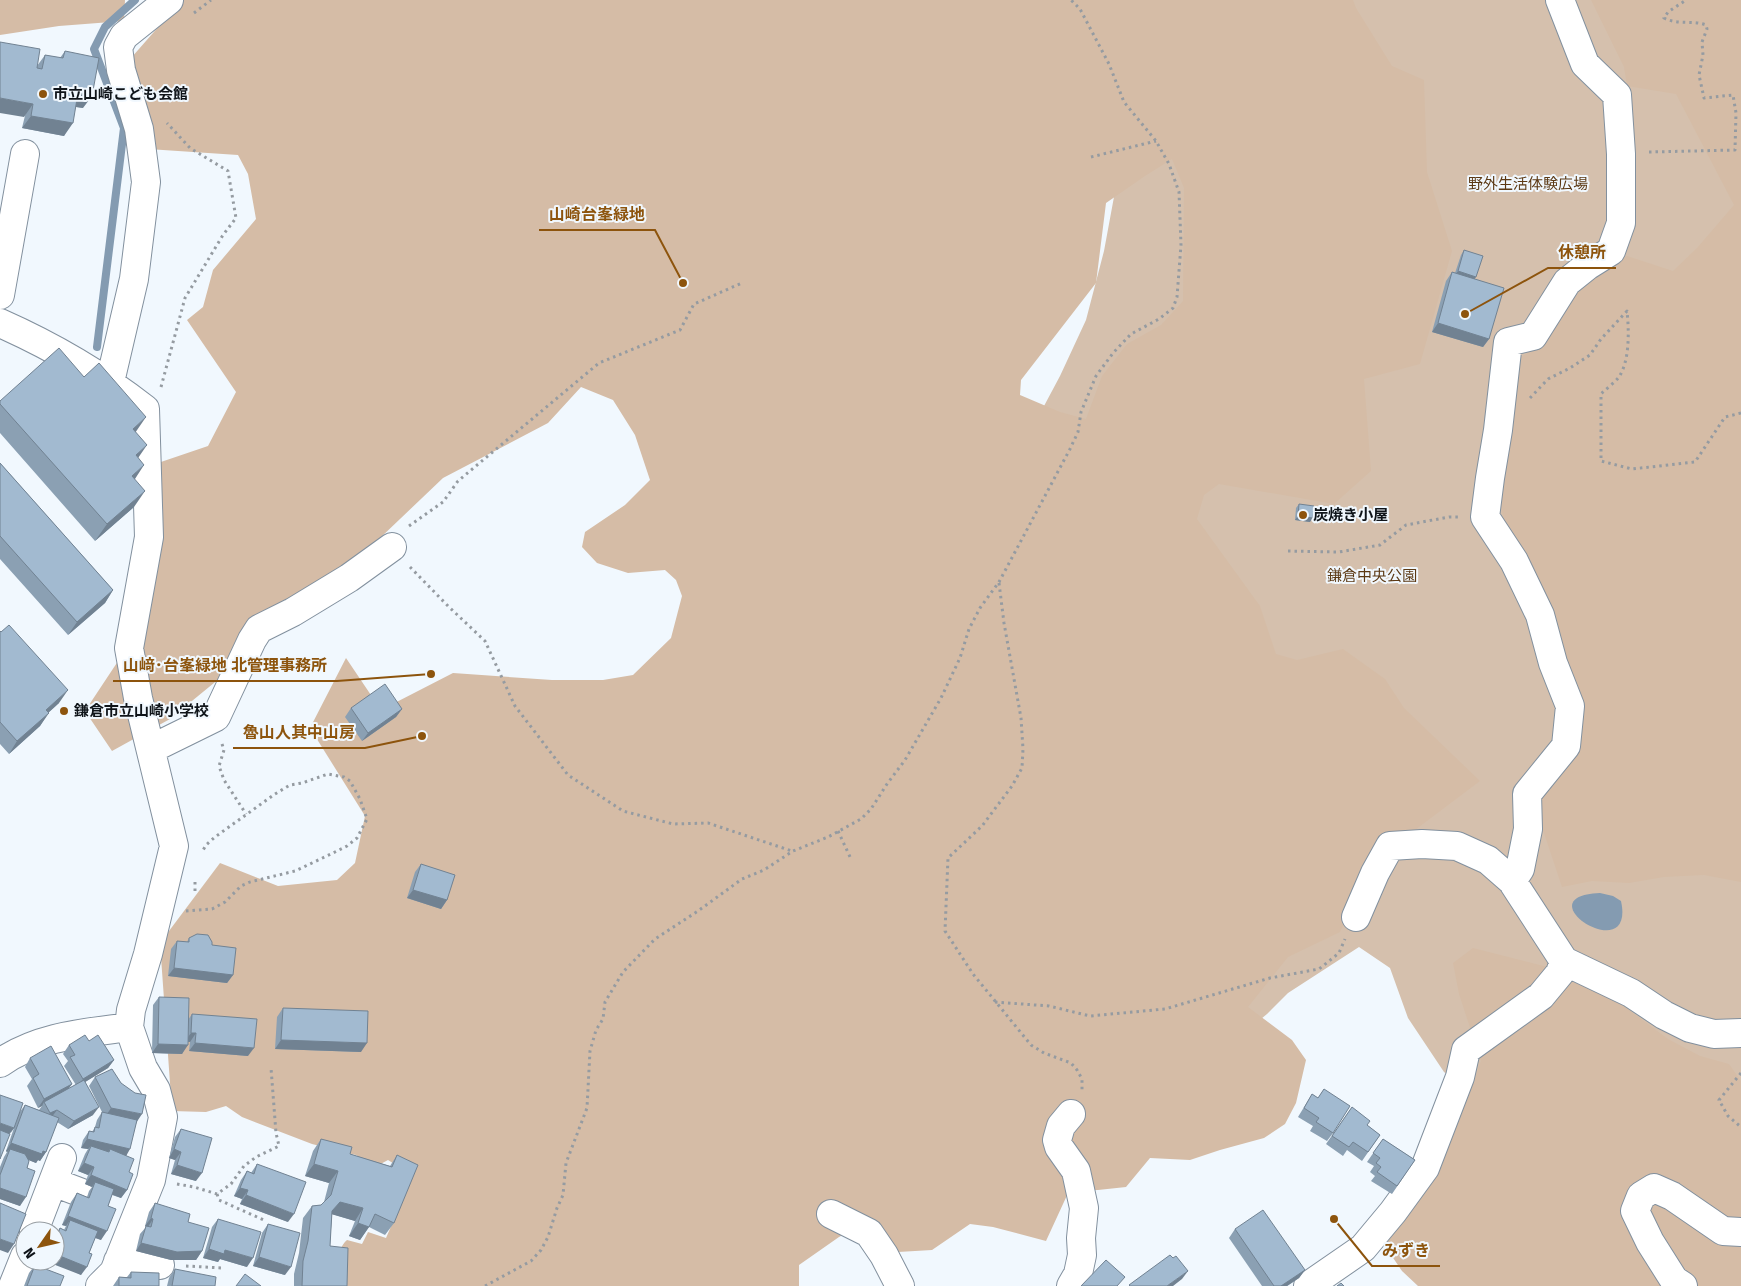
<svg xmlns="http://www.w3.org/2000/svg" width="1741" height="1286" font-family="'Fira Sans','Noto Sans JP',sans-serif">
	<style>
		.green { fill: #d5c0ad }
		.forest { fill: #d5bca6; fill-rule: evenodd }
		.water { fill: #849bb1 }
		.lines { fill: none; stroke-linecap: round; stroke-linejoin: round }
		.stream { stroke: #849bb1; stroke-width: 8 }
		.minor-casing { stroke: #82909e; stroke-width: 30 }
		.path { stroke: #959ba1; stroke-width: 3; stroke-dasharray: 2.5 4; stroke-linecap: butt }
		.minor { stroke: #fff; stroke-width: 28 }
		.wall { fill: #8ba0b3 }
		.shaded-wall { fill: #718292 }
		.building { fill: #a2bad0; stroke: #718292 }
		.poi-dot { fill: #8d540d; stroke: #f1f8fe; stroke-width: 2 }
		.labels { text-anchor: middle; stroke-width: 4; stroke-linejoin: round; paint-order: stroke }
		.poi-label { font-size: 15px; font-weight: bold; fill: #0f1419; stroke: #f1f8fe; text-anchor: start }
		.park-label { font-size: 15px; fill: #5c3914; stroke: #f1f8fe }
		.leader { fill: none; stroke: #8d540d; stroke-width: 2 }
		.callout-dot { fill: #8d540d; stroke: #f1f8fe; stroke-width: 2 }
		.callout-label { font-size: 16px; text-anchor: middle; font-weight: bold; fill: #8d540d; stroke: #f1f8fe; stroke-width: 4; stroke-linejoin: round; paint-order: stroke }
	</style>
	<rect width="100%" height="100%" fill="#f1f8fe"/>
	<!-- green -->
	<path class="green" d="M1000 0H1741V1286L1444 1072 1408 1018 1390 968 1359 947 1288 993 1267 1014 1214 1058 1044 406 1060 376 1086 320 1104 251 1116 186Z"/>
	<!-- forest -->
	<path class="forest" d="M0 0H125L124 21 59 26 0 35Z
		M182 0H1353L1356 8 1392 66 1424 80 1427 172 1452 251 1420 364 1364 379 1371 471 1334 504 1219 484 1204 495 1197 519 1260 606 1276 654 1297 660 1343 649 1385 679 1404 708 1480 781 1415 830 1386 839 1367 873 1340 932 1288 957 1248 1007 1292 1040 1306 1060 1296 1103 1285 1124 1264 1138 1220 1150 1190 1160 1150 1158 1126 1187 1098 1190 1069 1191 1046 1241 993 1227 970 1224 932 1250 898 1252 866 1223 839 1237 799 1265V1286H342C341 1270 334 1251 347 1240L362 1244 368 1232 386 1238 413 1176 388 1160 375 1167 356 1155 312 1144 242 1117 226 1106 206 1112 172 1111 160 943 220 863 278 886 337 880 355 863 365 816 310 728 346 658 381 710 453 673 552 680H603L633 675 671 638 682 596 676 580 665 570 628 573 597 563 582 547 585 532 625 505 650 480 635 435 613 400 581 387 548 423 443 478 314 601 170 719 112 751 85 711 140 628 155 464 208 446 236 392 187 320 203 307 213 270 256 219 248 174 238 155 148 149 124 66ZM1172 159 1184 188 1183 301 1161 325 1127 344 1102 376 1086 419 1060 412 1020 395 1021 380 1096 283 1106 203 1145 176Z
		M1591 0H1741V882L1704 875 1664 877 1629 883 1592 881 1562 887 1541 824 1537 801 1574 757 1582 727 1575 697 1554 631 1551 606 1507 532 1500 504 1517 359 1529 352 1542 342 1566 295 1627 256 1673 271 1697 248 1734 205 1676 94 1627 86 1624 67Z
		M1473 948 1583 976 1668 1039 1700 1056 1729 1064 1741 1081V1286H1418L1402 1271 1385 1246 1453 1134 1481 1061 1459 994 1453 963Z"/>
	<!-- water -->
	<path class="water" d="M1600 893 1613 896 1621 901C1636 970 1521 896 1600 893Z"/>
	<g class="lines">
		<!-- stream -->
		<path class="stream" d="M97 347 124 128 94 49 105 27 135 0"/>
		<defs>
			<path id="minor" d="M0 295 25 154
				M0 323C52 346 100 374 145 409L149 537 129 648 138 698 174 846 148 954 131 1010 129 1027 143 1068 156 1090 163 1117 151 1180 114 1272 100 1286
				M110 382 134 279 146 182 139 129 121 70 118 47 124 36 169 0
				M151 749 216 717 252 640 259 629 293 612 349 578 392 547
				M1512 881 1520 869 1528 829 1527 794 1566 746 1570 706 1553 663 1540 615 1514 561 1485 517 1490 478 1498 430 1508 342 1533 336 1567 282 1587 266 1611 251 1621 223V154L1617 95 1585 64 1560 0
				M1356 917 1375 873 1390 846 1422 844 1457 846 1488 860 1512 881 1564 961 1631 993 1664 1015 1690 1028 1714 1034 1741 1033
				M0 1063C38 1036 85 1033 129 1027
				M1071 1114 1061 1126 1057 1140 1059 1147 1076 1171 1084 1208 1081 1238 1082 1255 1078 1274 1071 1286
				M53 1182 82 1193
				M831 1214 869 1233 884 1255 900 1286
				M34 1231 62 1158
				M118 1261 160 1265
				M13 1286 25 1256
				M1308 1286 1363 1248 1393 1212 1425 1168 1460 1077 1466 1050 1541 996 1560 973 1564 961
				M1683 1286 1674 1280 1650 1242 1635 1211 1641 1196 1654 1188 1672 1196 1723 1231 1741 1232"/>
		</defs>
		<!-- minor casing -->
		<use href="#minor" class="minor-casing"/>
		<!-- path -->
		<path class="path" d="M194 13 211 0
			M1649 152 1735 150 1736 113 1733 95 1704 98 1699 75 1703 55 1702 42 1707 29 1706 25C1693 20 1677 25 1664 18L1668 12 1686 0
			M1091 157 1156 141
			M161 387 185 298 223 235 236 218 228 171 190 148 167 123
			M1530 398 1548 379 1570 368 1590 355 1601 339 1627 311C1629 330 1630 360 1619 377 1614 383 1606 389 1601 394V461L1632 469 1695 462 1725 417 1741 413
			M409 526 443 502 458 481 599 363 680 330 694 304 742 283
			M1288 551 1339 552 1380 545 1406 525 1449 517H1460
			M410 567 449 607 485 641 515 706 568 775 623 811 673 824 708 823 792 851
			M999 583 1004 623 1021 718 1023 749 1022 768 1012 786 982 826 948 858 945 931 973 974 1031 1045 1044 1053 1071 1063 1077 1070 1082 1079V1091
			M222 744 224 750 219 766 224 780 246 814
			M838 831 851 859
			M195 891V882
			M186 911 212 909 225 902 241 886 250 882 295 871 331 854 347 846 357 838 367 819 360 799 350 781 344 777 328 774 302 783 290 785 275 794 215 837 206 845 202 852
			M995 1002 1049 1006 1090 1016 1165 1009 1270 978 1319 969 1339 953 1345 939
			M1741 1073 1719 1100 1728 1116 1741 1127
			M177 1184 194 1187 217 1194 231 1184 244 1166 256 1157 279 1146 276 1133 271 1068
			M217 1194 219 1200 266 1221
			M186 1266 223 1268
			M485 1286 531 1261 541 1250 548 1237 557 1208 563 1195 566 1163 587 1108 590 1051 596 1030 603 1019 605 1002 623 972 655 939 698 911 742 879 764 870 793 851 828 837 861 819 871 809 887 784 905 760 941 698 960 658 969 629 980 608 999 582 1070 449 1078 432 1081 412 1096 376 1113 353 1131 334 1159 319 1173 308 1177 297 1181 245 1179 192 1169 164 1156 141 1124 102 1109 64 1080 9 1071 0"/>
		<!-- minor -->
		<use href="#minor" class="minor"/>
	</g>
	<!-- wall -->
	<path class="wall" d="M65 51 83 108 76 107 64 136 22 128 37 66 45 55 60 58Z
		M1464 250 1475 279 1489 339 1483 347 1432 332 1446 281 1452 272 1455 273 1461 255Z
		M84 377 136 432 138 458 135 479 134 507 95 541 0 433V401Z
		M0 463 113 590 105 603 68 635 0 559Z
		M1299 504 1310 522 1295 520 1296 508Z
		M0 631 59 703 48 713 40 726 9 754 0 744Z
		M351 708 402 709 396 717 362 741 345 717Z
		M421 864 447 900 441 909 407 898 415 872Z
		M189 938 233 975 227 983 168 976 171 949 177 941 187 942Z
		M159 997 188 1020 192 1014 248 1056 189 1051 190 1042H188L182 1054 152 1053 153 1005Z
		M283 1008 361 1052 275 1049 277 1017Z
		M89 1041 114 1060 108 1068 85 1082 93 1115 68 1129 57 1122 46 1152 40 1161 38 1160 36 1163 29 1160 20 1206 0 1199V1167L4 1157 7 1152 6 1151 14 1128 10 1134 19 1113 25 1105 39 1110 42 1106 38 1108 27 1086 32 1079 25 1067 30 1058 72 1084 68 1089 76 1085 64 1066 68 1061 63 1054 69 1045Z
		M95 1077 137 1121 126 1156 129 1172 127 1190 121 1198 112 1195 108 1206 101 1240 95 1238 81 1275 55 1261V1235L60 1228 64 1230 66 1226 62 1225 71 1202 77 1193 87 1197 89 1191 92 1187 85 1184 88 1175 78 1171 85 1154 88 1149 81 1148 83 1140 89 1131 92 1132 95 1127 97 1120 102 1112 89 1086Z
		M1324 1089 1333 1133 1327 1141 1310 1131 1313 1126 1298 1117 1312 1094 1318 1098Z
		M1352 1107 1367 1125 1380 1135 1362 1161 1347 1150 1343 1156 1326 1144Z
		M181 1129 196 1181 171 1174 175 1160 169 1158 175 1137Z
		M321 1139 350 1154 390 1166 397 1155 394 1223 385 1235 369 1227 360 1240 349 1236 355 1221 332 1214 330 1246 347 1286H294V1274L299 1253 303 1218 312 1206 321 1205 324 1202 329 1183 305 1176 313 1151Z
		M1383 1139 1415 1160 1392 1194 1371 1181 1375 1176 1370 1172 1374 1166 1367 1162Z
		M257 1164 288 1222 240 1204 242 1199 234 1196 241 1180 247 1171 251 1173Z
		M155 1203 188 1222 202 1251 196 1260H171L136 1251 140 1234 146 1227 145 1226 149 1212Z
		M218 1219 247 1267 220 1259 218 1262 203 1258 212 1227Z
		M268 1224 285 1275 253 1266 262 1233Z
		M1235 1229 1305 1270 1299 1278 1287 1286H1262L1229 1238Z
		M35 1265 60 1286H24L29 1273Z
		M175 1269 215 1286H167L169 1278Z
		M131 1272 159 1286H113L119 1277H127Z"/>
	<!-- shaded-wall -->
	<path class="shaded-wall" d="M78 93 92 96 83 108 70 106Z
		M0 98 33 104 24 117 0 113Z
		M31 116 73 123 64 136 22 128Z
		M1458 271 1476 277 1473 281 1455 275Z
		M1438 323 1489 339 1483 347 1432 332Z
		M146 417 135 433 133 429Z
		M147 445 136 461V455Z
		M144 465 133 482 132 476Z
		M145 491 134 507 95 541 107 524Z
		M1298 516 1313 518 1310 522 1295 520Z
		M113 590 105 603 68 635 77 622Z
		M68 690 59 703 37 723 46 710Z
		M402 709 396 717 362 741 368 733Z
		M49 713 40 726 9 754 17 741Z
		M413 890 447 900 441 909 407 898Z
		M174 968 233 975 227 983 168 976Z
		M191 1033H196L190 1042 185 1041Z
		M281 1040 367 1043 361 1052 275 1049Z
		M195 1043 254 1048 248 1056 189 1051Z
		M158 1044 188 1045 182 1054 152 1053Z
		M114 1060 108 1068 77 1087 83 1079Z
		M72 1084 66 1092 44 1102 42 1106 38 1108 44 1099Z
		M99 1107 93 1115 68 1129 74 1121Z
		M111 1108 142 1114 136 1123 105 1117Z
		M57 1110 51 1118 44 1122 50 1113Z
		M0 1123 14 1128 8 1136 0 1134Z
		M87 1139 130 1149 125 1158 110 1149 107 1154 91 1146 88 1149 81 1148Z
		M11 1143 43 1151 46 1152 40 1161 38 1160 36 1163 8 1152 10 1149 7 1152 6 1151Z
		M174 1149 181 1152 175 1160 169 1158Z
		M84 1163 94 1167 88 1175 78 1171Z
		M314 1164 338 1171 329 1183 305 1176Z
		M177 1165 202 1173 196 1181 171 1174Z
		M91 1175 127 1190 121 1198 93 1187 95 1182 92 1187 85 1184Z
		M0 1188 26 1197 20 1206 0 1199Z
		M240 1188 248 1190 242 1199 234 1196Z
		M246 1195 294 1214 288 1222 240 1204Z
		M340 1202 363 1208 355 1221 331 1214 332 1211Z
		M68 1216 107 1231 101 1240 68 1227 70 1220 66 1226 62 1225Z
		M151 1218 153 1219 148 1227 145 1226Z
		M358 1223 369 1227 360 1240 349 1236Z
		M0 1239 14 1244 8 1253 0 1250Z
		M141 1243 202 1251 196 1260H171L136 1251Z
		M209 1249 225 1250 253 1258 247 1267 220 1259 218 1262 203 1258Z
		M55 1254 87 1267 81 1275 45 1261H55Z
		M259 1257 291 1267 285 1275 253 1266Z
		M1305 1270 1299 1278 1287 1286H1281Z
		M1188 1271 1182 1279 1173 1286H1167Z"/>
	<!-- building -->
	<path class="building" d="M0 42 40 49 37 68 42 69 45 55 63 58 65 51 99 58 92 96 78 93 73 123 31 116 33 104 0 98Z
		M1464 250 1483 256 1476 277 1458 271Z
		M1452 272 1504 288 1489 339 1438 323Z
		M59 348 84 377 99 363 146 417 133 429 147 445 136 455 144 465 132 476 145 491 107 524 0 404V401Z
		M0 463 113 590 77 622 0 536Z
		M1299 504 1314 506 1313 518 1298 516Z
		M9 625 68 690 46 710 49 713 17 741 0 722V631L1 632Z
		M385 684 402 709 368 733 351 708Z
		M421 864 455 875 447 900 413 890Z
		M197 934 208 935 212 942V945L236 948 233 975 174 968 177 941 189 942V938Z
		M159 997 189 998 188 1045 158 1044Z
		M283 1008 368 1011 367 1043 281 1040Z
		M192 1014 257 1019 254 1048 195 1043 196 1033H191Z
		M85 1035 89 1041 98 1035 114 1060 83 1079 70 1057 75 1055 69 1045Z
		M51 1046 72 1084 44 1099 33 1078 39 1074 30 1058Z
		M112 1069 121 1083 135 1093 146 1095 142 1114 111 1108 95 1077Z
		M84 1080 99 1107 74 1121 57 1110 50 1113 44 1102Z
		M1324 1089 1350 1106 1333 1133 1316 1122 1319 1118 1304 1108 1312 1094 1318 1098Z
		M0 1095 23 1103 14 1128 0 1123Z
		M25 1105 59 1118 46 1152 43 1151 42 1154 11 1143Z
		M1352 1107 1370 1121 1367 1125 1380 1135 1368 1152 1353 1142 1349 1147 1332 1136Z
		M102 1112 137 1120 130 1149 87 1139 89 1131 94 1132 95 1127 99 1128Z
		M181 1129 212 1138 202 1173 177 1165 181 1152 174 1149Z
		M0 1130 10 1134 0 1159Z
		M321 1139 352 1147 350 1154 392 1167 397 1155 418 1165 394 1223 375 1214 369 1227 358 1223 363 1208 340 1202 332 1211 330 1246 348 1248 347 1286H302L303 1261 308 1241 312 1206 321 1205 331 1195 338 1171 314 1164Z
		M1383 1139 1415 1160 1397 1186 1377 1172 1381 1167 1376 1163 1380 1158 1373 1153Z
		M91 1146 109 1152 110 1149 134 1159 129 1172 133 1174 127 1190 91 1175 94 1167 84 1163Z
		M10 1149 25 1154 29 1161 27 1168 35 1171 26 1197 0 1188V1175Z
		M257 1164 306 1182 294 1214 246 1195 248 1190 240 1188 247 1171 254 1174Z
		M95 1182 114 1189 108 1206 116 1209 107 1231 68 1216 77 1193 89 1198Z
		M0 1203 26 1214 14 1244 0 1239Z
		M155 1203 190 1214 188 1222 209 1228 202 1251 177 1252 141 1243 146 1226 151 1227 153 1219 151 1218Z
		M1263 1210 1305 1270 1281 1286H1274L1235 1229Z
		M218 1219 261 1232 253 1258 225 1250 224 1254 209 1249Z
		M70 1220 98 1231 89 1253 92 1254 87 1267 55 1254V1241L60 1228 66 1231Z
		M268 1224 300 1233 291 1267 259 1257Z
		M1170 1255 1173 1258 1176 1256 1188 1271 1167 1286H1130L1129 1285Z
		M1106 1260 1125 1277 1117 1286H1081Z
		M35 1265 64 1276 60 1286H27Z
		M175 1269 216 1277 215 1286H172Z
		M131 1272 159 1273V1286H119V1277L131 1278Z
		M245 1274 261 1286H236Z
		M1341 1283 1344 1286H1337Z"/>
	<!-- markers -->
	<g class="poi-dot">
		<circle cx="43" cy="94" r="5"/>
		<circle cx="1303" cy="515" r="5"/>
		<circle cx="64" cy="711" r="5"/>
	</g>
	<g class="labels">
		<!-- poi labels -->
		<g class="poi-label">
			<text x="53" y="99">市立山崎こども会館</text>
			<text x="1313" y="520">炭焼き小屋</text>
			<text x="74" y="716">鎌倉市立山崎小学校</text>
		</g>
		<!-- park labels -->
		<g class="park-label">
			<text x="1528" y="189">野外生活体験広場</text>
			<text x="1372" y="581">鎌倉中央公園</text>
		</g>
	</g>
	<!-- callouts -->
	<path class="leader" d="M683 283L655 230H539M1465 314L1548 268H1616M431 674L337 681H113M422 736L365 748H233M1334 1219L1372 1266H1440"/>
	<g class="callout-dot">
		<circle cx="683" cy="283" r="5"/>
		<circle cx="1465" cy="314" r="5"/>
		<circle cx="431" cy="674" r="5"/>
		<circle cx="422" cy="736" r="5"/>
		<circle cx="1334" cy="1219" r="5"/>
	</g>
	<g class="callout-label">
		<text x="597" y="220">山崎台峯緑地</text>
		<text x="1582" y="258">休憩所</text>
		<text x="225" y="671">山﨑･台峯緑地 北管理事務所</text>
		<text x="299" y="738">魯山人其中山房</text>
		<text x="1406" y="1256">みずき</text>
	</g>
	<!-- north arrow -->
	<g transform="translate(40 1246) rotate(236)"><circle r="24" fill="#f1f8fe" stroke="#979da2"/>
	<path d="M0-4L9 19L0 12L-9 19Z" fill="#8d540d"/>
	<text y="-8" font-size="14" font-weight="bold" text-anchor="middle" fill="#0f1419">N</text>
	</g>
</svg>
